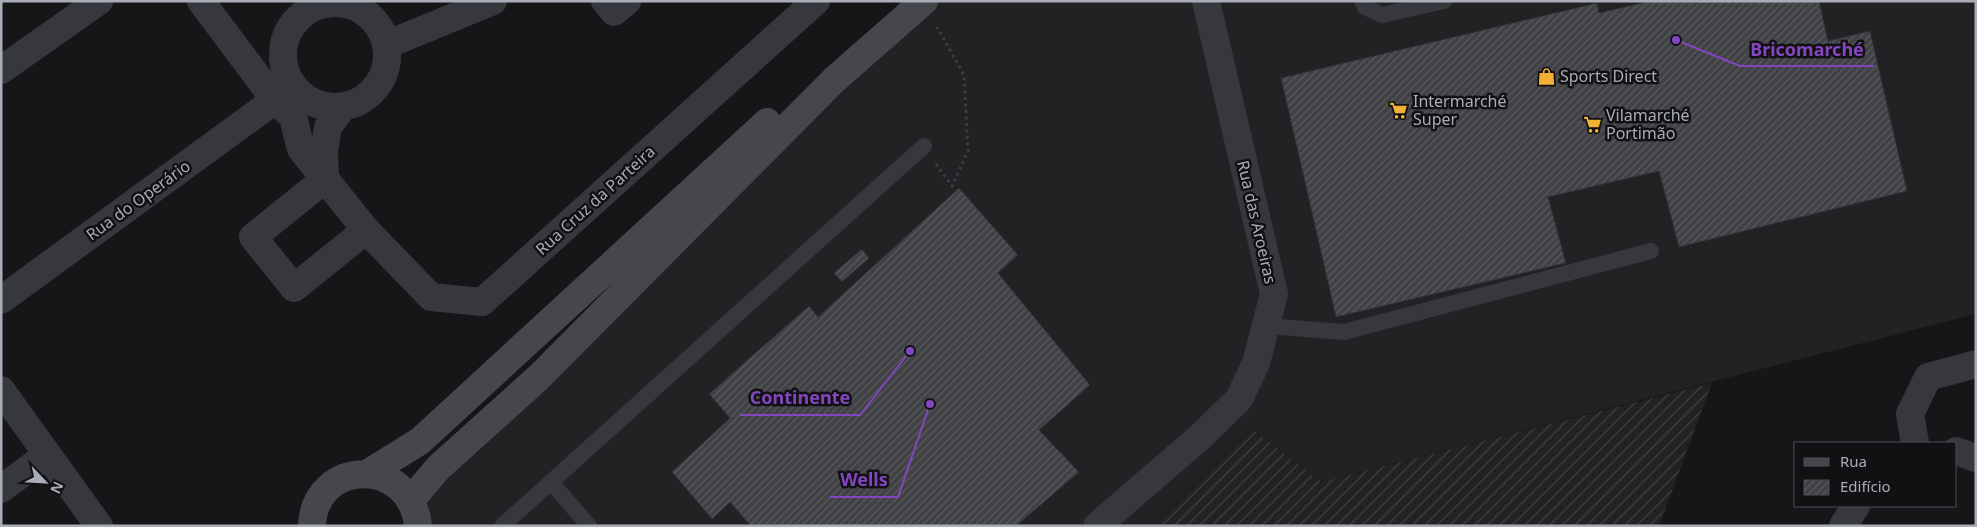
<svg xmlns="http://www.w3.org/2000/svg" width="1977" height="527" font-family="'Noto Sans',sans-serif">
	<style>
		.built { fill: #222225 }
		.industrial { fill: url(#industrial-furrows) }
		.building { fill: url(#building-hatch); stroke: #303034 }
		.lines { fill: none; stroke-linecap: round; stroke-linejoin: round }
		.path { stroke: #3d3f44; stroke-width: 3; stroke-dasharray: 2.5 4; stroke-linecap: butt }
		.lane { stroke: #37383d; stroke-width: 16 }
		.street { stroke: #37383d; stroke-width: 28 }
		.secondary { stroke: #45474d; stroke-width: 28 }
		.labels { text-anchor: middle; stroke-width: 5; stroke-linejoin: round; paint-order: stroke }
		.poi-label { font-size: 16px; fill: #a8adb8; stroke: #111113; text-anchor: start }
		.street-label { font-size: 16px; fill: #a8adb8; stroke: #111113 }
		.leader { fill: none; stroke: #8446be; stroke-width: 2 }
		.callout-dot { fill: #8446be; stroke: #111113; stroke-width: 2 }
		.callout-label { font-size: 18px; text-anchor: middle; font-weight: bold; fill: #8446be; stroke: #111113; stroke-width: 5; stroke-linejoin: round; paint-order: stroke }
	</style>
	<defs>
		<pattern id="industrial-furrows" width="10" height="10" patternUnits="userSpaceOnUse" patternTransform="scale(1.25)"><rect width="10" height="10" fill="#222225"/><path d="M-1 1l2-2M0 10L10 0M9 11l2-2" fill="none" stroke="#3f3f43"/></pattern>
		<pattern id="building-hatch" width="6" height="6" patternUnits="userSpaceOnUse" patternTransform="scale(1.25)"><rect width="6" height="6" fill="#404145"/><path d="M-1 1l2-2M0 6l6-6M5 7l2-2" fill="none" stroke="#595a5e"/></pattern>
	</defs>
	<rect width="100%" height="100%" fill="#161618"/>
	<!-- built -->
	<path class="built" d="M924 1H1976V314L1321 482 1250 427 1152 526H411L438 468Z"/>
	<!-- industrial -->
	<path class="industrial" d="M1712 383 1659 526H1152L1250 427 1321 482Z"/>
	<!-- building -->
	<path class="building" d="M1650 1H1819L1828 41 1870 31 1907 191 1679 247 1659 171 1548 197 1566 263 1336 317 1281 78 1597 3 1599 13Z
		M959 188 1018 255 998 273 1090 385 1039 430 1079 472 1016 526H751L730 502 712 519 672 472 730 418 709 394 809 306 818 317Z
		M862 249 869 258 842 282 834 273Z"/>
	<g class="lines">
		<!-- path -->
		<path class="path" d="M936 164 952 186 968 151 964 75 937 27"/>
		<!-- lane -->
		<path class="lane" d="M1362 1 1365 7 1382 15 1444 1
			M1266 326 1344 332 1651 251
			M502 526 551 482
			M589 526 551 482 924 146"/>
		<!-- street -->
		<path class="street" d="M201 1 275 100 288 112
			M605 1 614 12 627 1
			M283 55a52 52 0 1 1 104 0a52 52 0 1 1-104 0Z
			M386 45 493 1
			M1 70 99 1
			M299 93 293 117 301 149 366 230 431 297 482 302 816 1
			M325 179 253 237 294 288 366 230
			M325 179 324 151 328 127 342 108
			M1 300 275 100 290 82
			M1 390 99 526
			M1915 443 1910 414 1928 377 1976 364
			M1956 451 1976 458
			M1 489 47 455
			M1097 526 1201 436 1239 399 1256 363 1274 294 1206 1
			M1843 526 1856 506"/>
		<!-- secondary -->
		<path class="secondary" d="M367 474 420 441 767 122
			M411 500 438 468 539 377 834 80 924 1
			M312 526C314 458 411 456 418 526"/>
	</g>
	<!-- icons -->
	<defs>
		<symbol id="shop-bare" viewBox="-9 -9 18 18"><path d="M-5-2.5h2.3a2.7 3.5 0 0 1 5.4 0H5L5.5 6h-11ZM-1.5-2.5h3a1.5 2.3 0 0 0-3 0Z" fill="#f2b134" stroke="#111113" stroke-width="2.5" paint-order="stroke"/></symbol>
		<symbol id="supermarket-bare" viewBox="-9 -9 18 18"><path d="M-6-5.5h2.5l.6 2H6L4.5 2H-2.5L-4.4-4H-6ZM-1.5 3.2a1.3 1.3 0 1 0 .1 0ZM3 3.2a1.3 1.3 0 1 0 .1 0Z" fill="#f2b134" stroke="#111113" stroke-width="2.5" paint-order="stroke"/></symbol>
	</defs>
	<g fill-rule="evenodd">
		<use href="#shop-bare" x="1534" y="64" width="25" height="25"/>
		<use href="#supermarket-bare" x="1386" y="98" width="25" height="25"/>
		<use href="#supermarket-bare" x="1580" y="112" width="25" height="25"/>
	</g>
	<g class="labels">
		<!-- poi labels -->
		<g class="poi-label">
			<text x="1560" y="82">Sports Direct</text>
			<text x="1413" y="107">Intermarché<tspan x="1413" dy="18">Super</tspan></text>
			<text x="1606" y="121">Vilamarché<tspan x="1606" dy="18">Portimão</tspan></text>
		</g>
		<!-- street labels -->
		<g class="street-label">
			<text transform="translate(138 200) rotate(-36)" y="6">Rua do Operário</text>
			<text transform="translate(595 200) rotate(-42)" y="6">Rua Cruz da Parteira</text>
			<text transform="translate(1257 222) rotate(77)" y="6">Rua das Aroeiras</text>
		</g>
	</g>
	<!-- callouts -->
	<path class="leader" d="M1676 40L1740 66H1874M910 351L860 415H740M930 404L898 497H830"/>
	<g class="callout-dot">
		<circle cx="1676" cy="40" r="5"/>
		<circle cx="910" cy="351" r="5"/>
		<circle cx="930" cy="404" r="5"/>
	</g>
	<g class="callout-label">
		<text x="1807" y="56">Bricomarché</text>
		<text x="800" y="404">Continente</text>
		<text x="864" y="486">Wells</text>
	</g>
	<!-- border -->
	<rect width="1977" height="527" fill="none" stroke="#a8adb8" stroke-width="5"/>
	<!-- legend -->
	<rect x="1794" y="442" width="162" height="65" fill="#111113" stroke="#4d4f55"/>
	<rect x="1804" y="458" width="25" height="8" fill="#45474d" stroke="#4d4f55"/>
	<text x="1840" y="467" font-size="15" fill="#a8adb8">Rua</text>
	<rect x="1804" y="480" width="25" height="15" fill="url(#building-hatch)" stroke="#4d4f55"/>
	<text x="1840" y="492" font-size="15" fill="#a8adb8">Edifício</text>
	<!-- north arrow -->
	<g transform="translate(45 482) rotate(115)" stroke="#111113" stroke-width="4" paint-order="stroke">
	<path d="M0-4L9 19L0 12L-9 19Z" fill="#a8adb8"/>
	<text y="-8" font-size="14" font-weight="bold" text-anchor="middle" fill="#a8adb8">N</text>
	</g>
</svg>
